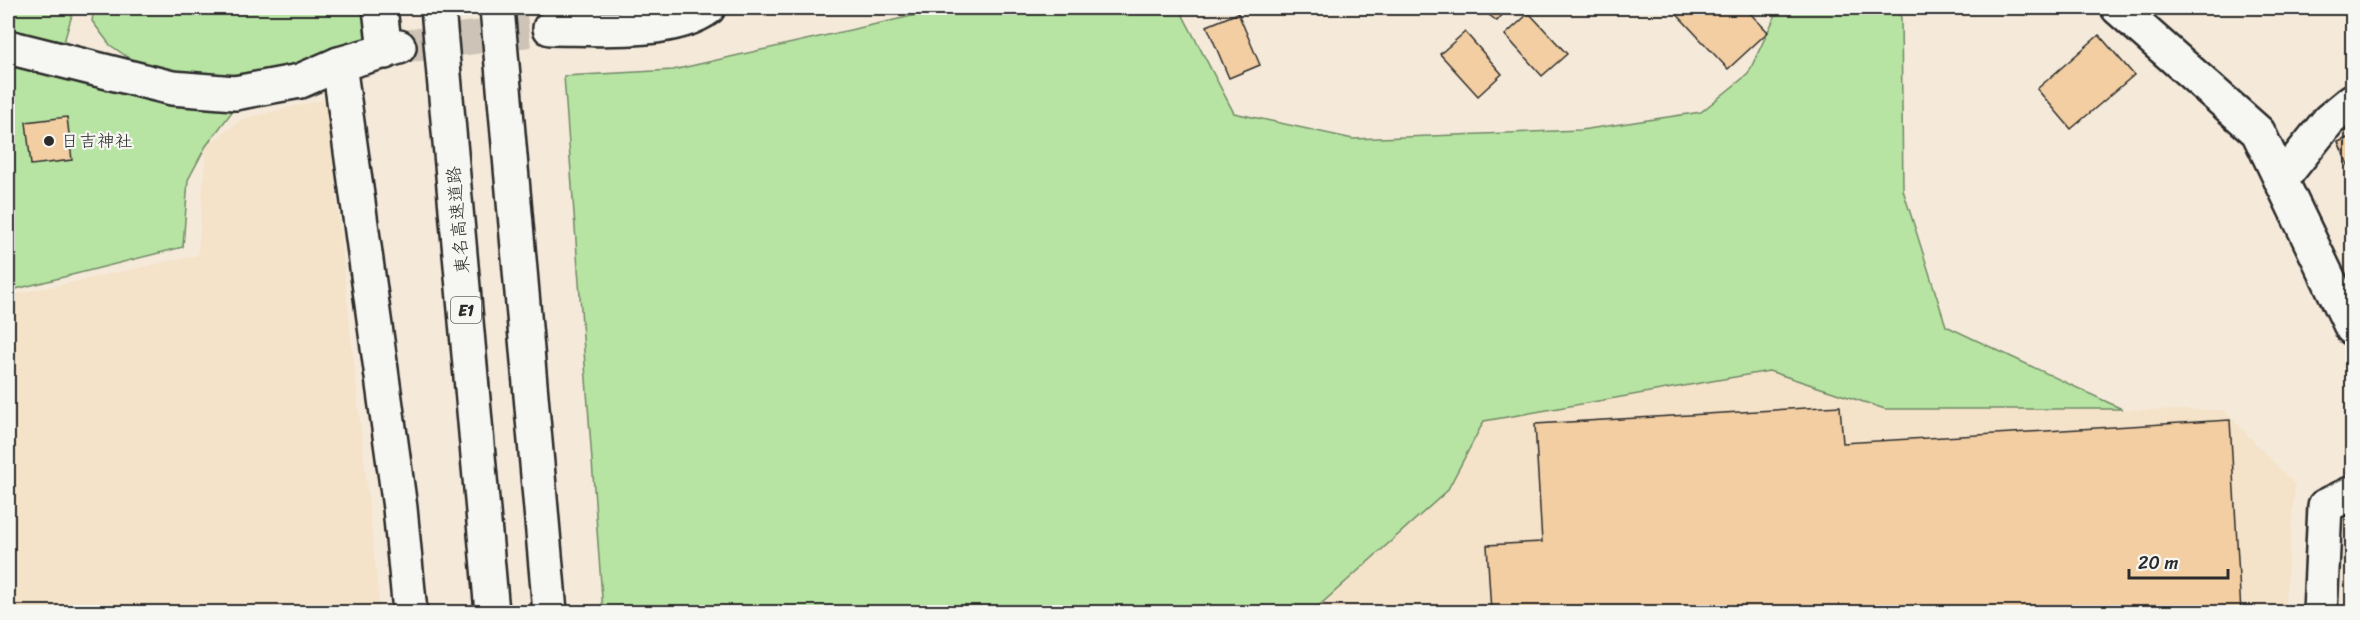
<svg xmlns="http://www.w3.org/2000/svg" width="2360" height="620" font-family="Sriracha,'Klee One',sans-serif">
	<style>
		.built { fill: #f4e2c9 }
		.green { fill: #b7e4a2; stroke: #718866; stroke-width: 1.5 }
		.building { fill: #f2cea2; stroke: #2b2b2b; stroke-width: 1.5 }
		.lines { fill: none; stroke-linecap: round; stroke-linejoin: round }
		.minor-tunnel { stroke: #cdc4b7; stroke-width: 33; stroke-dasharray: 33 16; stroke-linecap: butt }
		.minor-casing { stroke: #2b2b2b; stroke-width: 38 }
		.tertiary-casing { stroke: #2b2b2b; stroke-width: 38 }
		.motorway-casing { stroke: #2b2b2b; stroke-width: 38 }
		.minor { stroke: #f6f6f2; stroke-width: 33 }
		.tertiary { stroke: #f6f6f2; stroke-width: 33 }
		.motorway { stroke: #f6f6f2; stroke-width: 33 }
		.poi-dot { fill: #2b2b2b; stroke: #f6f6f2; stroke-width: 2 }
		.labels { text-anchor: middle; stroke-width: 4.5; stroke-linejoin: round; paint-order: stroke }
		.shield { fill: #f6f6f2; stroke: #686867; stroke-width: 1.5 }
		.shield-label { font-size: 16px; font-weight: bold; fill: #2b2b2b }
		.poi-label { font-size: 18px; fill: #2b2b2b; stroke: #f6f6f2; text-anchor: start }
		.street-label { font-size: 18px; fill: #2b2b2b; stroke: #f6f6f2 }
	</style>
	<rect width="100%" height="100%" fill="#f5eada"/>
	<filter id="ink" filterUnits="userSpaceOnUse"><feTurbulence type="fractalNoise" baseFrequency=".0167" numOctaves="2"/><feDisplacementMap in="SourceGraphic" scale="12" xChannelSelector="R" yChannelSelector="G"/><feConvolveMatrix kernelMatrix="1 2 1 2 8 2 1 2 1" color-interpolation-filters="sRGB"/></filter>
	<g filter="url(#ink)">
		<!-- built -->
		<path class="built" d="M326 99 380 612H8V296L198 255 206 146 242 119Z
			M1769 371 1885 409 2224 410 2295 485 2284 612H1312L1447 491 1484 421Z"/>
		<!-- green -->
		<path class="green" d="M8 8H74L64 42 8 31Z
			M94 8 380 9 353 61 237 105 206 146 188 180 183 247 8 291V47L171 87 110 45 92 21Z
			M553 8H588L598 28 553 22Z
			M947 8H1179L1234 113 1353 139 1581 130 1701 112 1748 74 1779 8H1898L1901 18 1903 190 1946 326 2122 409H1885L1769 371 1484 421 1447 491 1312 612H603L564 76 673 70Z"/>
		<!-- building -->
		<path class="building" d="M1480 8H1508L1497 21Z
			M1671 8H1745L1768 32 1728 69Z
			M1238 13 1260 65 1229 78 1207 26Z
			M1529 13 1567 54 1542 76 1505 35Z
			M1465 32 1502 74 1478 96 1440 54Z
			M2099 35 2134 75 2071 129 2037 89Z
			M67 117 72 160 31 165 26 122Z
			M2352 136V174L2338 142Z
			M1840 406 1843 443 2230 420 2241 612H1491L1487 545 1542 542 1535 424Z"/>
		<g class="lines">
			<!-- minor-tunnel -->
			<path class="minor-tunnel" d="M399 47 550 28"/>
			<defs>
				<path id="minor" d="M380 8 385 52
					M550 28C594 28 672 35 708 8
					M8 47 172 88 235 93 300 81 339 64 399 47
					M2281 180 2329 120 2352 101
					M2320 612 2325 506 2352 493"/>
				<path id="tertiary" d="M2118 8 2258 132 2352 328
					M339 64 400 508 410 612"/>
				<path id="motorway" d="M438 8 492 612
					M497 8 550 612"/>
			</defs>
			<!-- minor casing -->
			<use href="#minor" class="minor-casing"/>
			<!-- tertiary casing -->
			<use href="#tertiary" class="tertiary-casing"/>
			<!-- motorway casing -->
			<use href="#motorway" class="motorway-casing"/>
			<!-- minor -->
			<use href="#minor" class="minor"/>
			<!-- tertiary -->
			<use href="#tertiary" class="tertiary"/>
			<!-- motorway -->
			<use href="#motorway" class="motorway"/>
		</g>
	</g>
	<!-- markers -->
	<circle class="poi-dot" cx="49" cy="141" r="6"/>
	<g class="labels">
		<!-- shield labels -->
		<rect class="shield" x="451" y="297" width="30" height="26" rx="4.5"/>
		<g class="shield-label">
			<text x="466" y="316">E1</text>
		</g>
		<!-- poi labels -->
		<g class="poi-label">
			<text x="61" y="147">日吉神社</text>
		</g>
		<!-- street labels -->
		<g class="street-label">
			<text transform="translate(458 220) rotate(-95)" y="6">東名高速道路</text>
		</g>
	</g>
	<!-- margin -->
	<rect width="2360" height="620" fill="none" stroke="#f6f6f2" stroke-width="30"/>
	<rect x="15" y="15" width="2330" height="590" fill="none" stroke="#2b2b2b" stroke-width="2" filter="url(#ink)"/>
	<!-- scale -->
	<path d="M2129 569v9h99v-9" fill="none" stroke="#2b2b2b" stroke-width="3"/>
	<text x="2138" y="569" font-size="18" fill="#2b2b2b" stroke="#f6f6f2" stroke-width="4.5" paint-order="stroke">20 m</text>
</svg>
